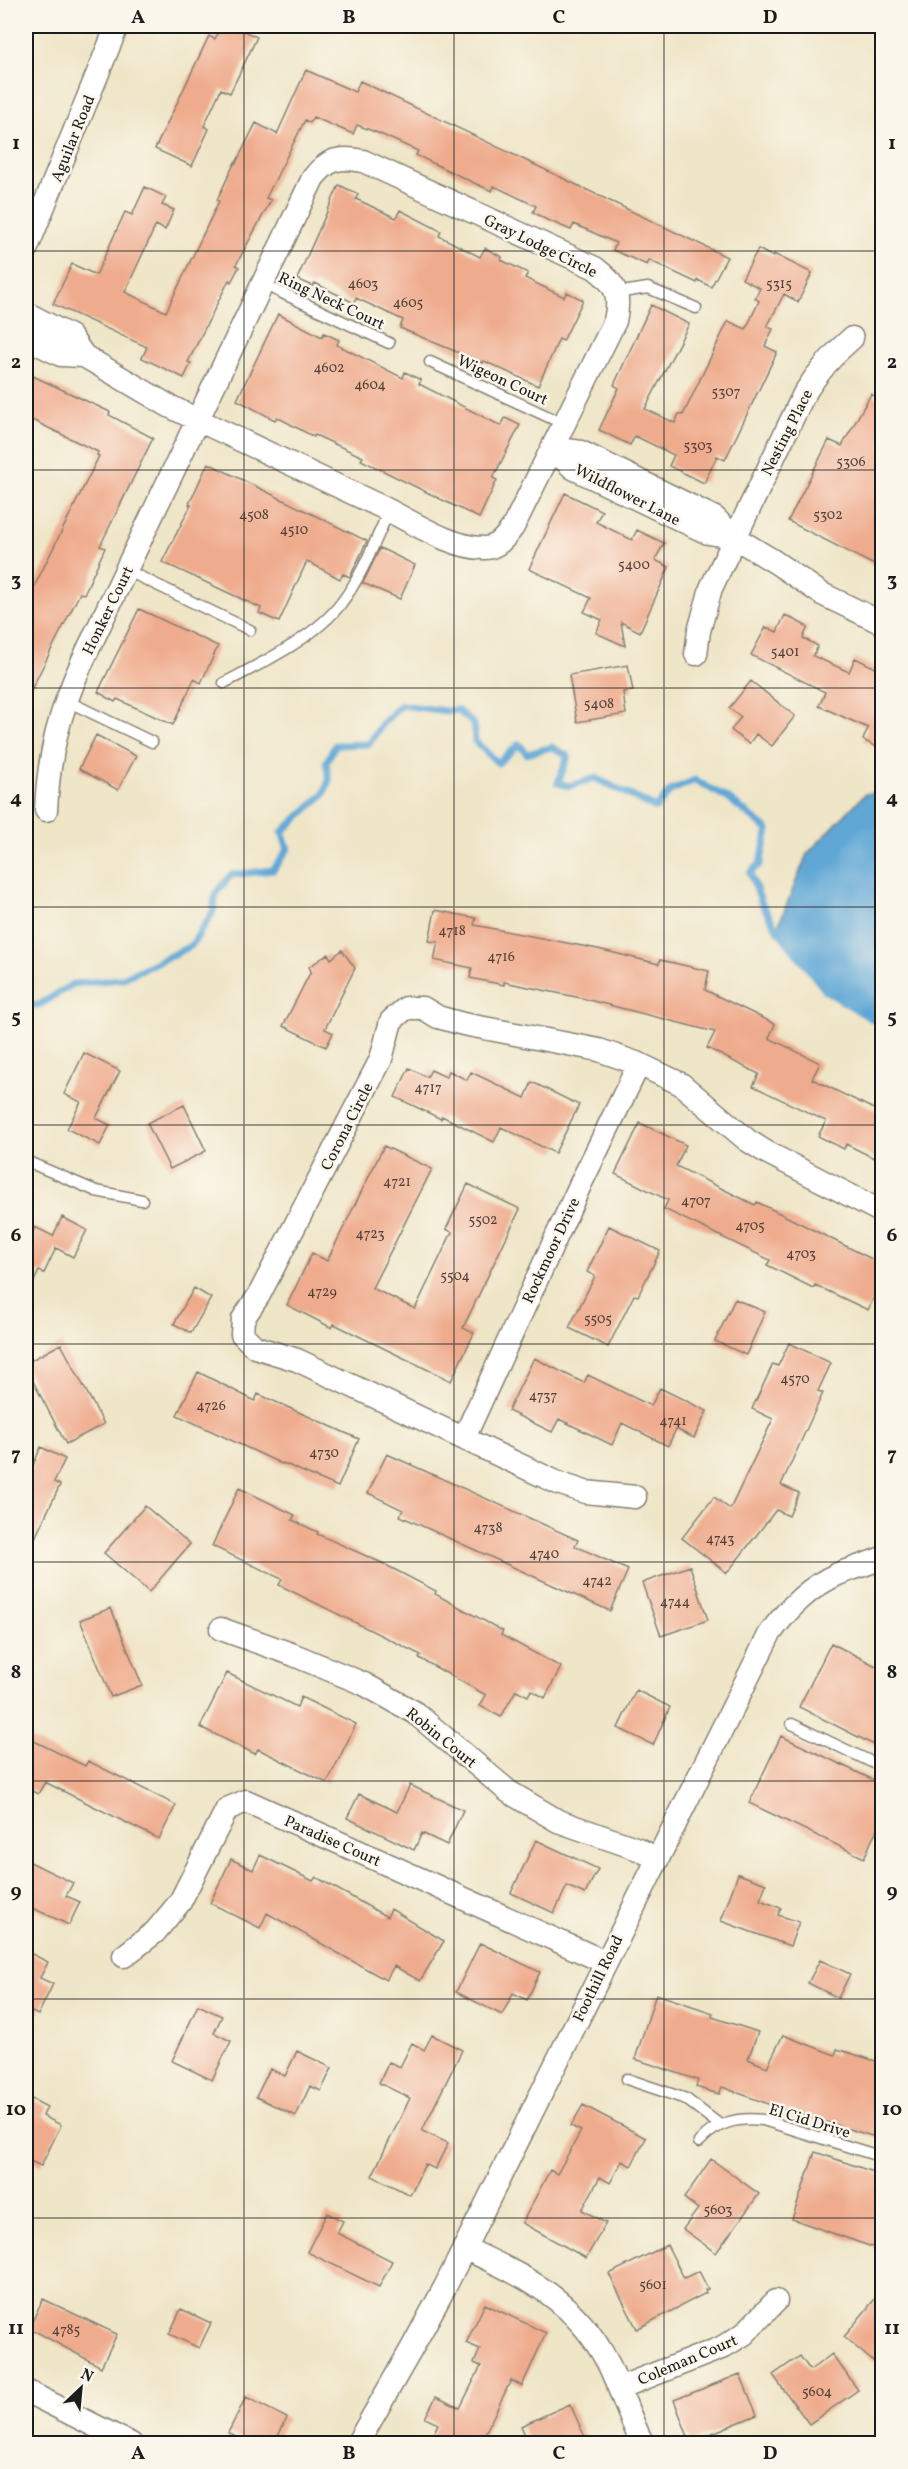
<svg xmlns="http://www.w3.org/2000/svg" width="908" height="2469" font-family="Vollkorn,serif">
	<style>
		.water { fill: #60a7d6; stroke: #3e6279; stroke-width: 1.5 }
		.lines { fill: none; stroke-linecap: round; stroke-linejoin: round }
		.stream { stroke: #60a7d6; stroke-width: 7 }
		.building { fill: #efab8d }
		.service-casing { stroke: #868072; stroke-width: 13 }
		.minor-casing { stroke: #868072; stroke-width: 25 }
		.service { stroke: #fff; stroke-width: 10 }
		.minor { stroke: #fff; stroke-width: 22 }
		.grid { fill: none; stroke: #1c1c1c; stroke-width: 1.5; stroke-opacity: 0.55 }
		.labels { text-anchor: middle; stroke-width: 5; stroke-linejoin: round; paint-order: stroke }
		.number-label { font-size: 14px; fill: #514038 }
		.street-label { font-size: 16px; fill: #1c1c1c; stroke: #fbf7ec }
		.neatline { fill: none; stroke: #1c1c1c; stroke-width: 2 }
		.grid-label { font-size: 20px; text-anchor: middle; font-weight: bold; fill: #1c1c1c }
	</style>
	<rect width="100%" height="100%" fill="#fbf7ec"/>
	<filter id="ink" filterUnits="userSpaceOnUse"><feTurbulence type="fractalNoise" baseFrequency=".0167" numOctaves="2"/><feDisplacementMap in="SourceGraphic" scale="12" xChannelSelector="R" yChannelSelector="G"/><feConvolveMatrix kernelMatrix="1 2 1 2 8 2 1 2 1" color-interpolation-filters="sRGB"/></filter>
	<filter id="wash" filterUnits="userSpaceOnUse"><feTurbulence type="fractalNoise" baseFrequency=".008" numOctaves="4" result="noise"/><feDisplacementMap in="SourceGraphic" scale="24" xChannelSelector="R" yChannelSelector="G"/><feGaussianBlur stdDeviation="1.35" result="paint"/><feColorMatrix in="noise" values="0 0 0 0 0 0 0 0 0 0 0 0 0 0 0 0 0 1.4 0 .05"/><feComposite in="paint" operator="in"/></filter>
	<g filter="url(#wash)">
		<rect width="100%" height="100%" fill="#efe5c7"/>
		<!-- water -->
		<path class="water" d="M882 792V1025L826 991 777 929 807 854 865 794Z"/>
		<g class="lines">
			<!-- stream -->
			<path class="stream" d="M26 1006 39 1005 73 984 121 979 191 946 213 912 216 893 231 875 273 870 288 849 282 832 324 794 329 780 326 763 335 745 369 744 381 725 401 705 446 711 457 710 474 724 475 741 498 763 519 744 527 754 552 747 568 756 558 783 570 786 595 778 656 808 670 791 695 780 729 799 768 830 760 864 750 873 762 904 777 929 826 991 882 1025"/>
		</g>
		<g id="blocks">
			<!-- building -->
			<path class="building" d="M221 26H233L257 37 230 93 221 89 204 126 209 129 192 166 155 149 209 36 215 39Z
				M306 70 355 92 360 81 727 257 711 287 698 280 697 283 649 260 647 265 613 250 616 243 574 224 571 230 545 219 533 212 536 206 494 186 492 191 474 183 416 155 418 151 378 133 357 125 353 134 313 117 310 123 305 120 266 198 271 200 236 265 239 267 231 282 229 280 188 362 191 363 184 378 142 358 147 347 53 304 72 264 96 275 125 212 132 215 145 187 166 197 162 205 174 210 165 230 156 225 125 292 166 312 219 201 217 200 235 162 236 163 256 123 277 134Z
				M339 185 358 194 356 199 396 218 400 210 441 231 439 236 480 257 485 248 502 257 501 260 528 273 525 278 564 297 567 292 583 300 563 341 559 339 538 386 484 361 483 363 400 328 403 320 356 298 354 303 315 283 313 286 297 279Z
				M758 249 773 257 774 254 812 273 798 302 784 294 767 327 773 329 765 346 777 352 725 460 717 456 704 483 669 466 674 455 635 436 630 445 599 430 619 388 614 385 651 305 689 324 645 409 675 423 679 414 683 415 728 321 746 329 759 301 755 298 760 288 742 279Z
				M278 314 322 337 324 333 339 340 337 345 403 378 405 372 421 380 419 384 501 426 505 418 520 425 493 478 497 480 479 518 361 460 363 457 315 435 314 437 277 417 275 420 237 400Z
				M33 376 110 412 109 415 153 438 100 546 105 548 84 594 80 593 26 700V603L99 456 97 455 98 452 26 417V392Z
				M871 394 882 400V569L788 521 829 440 842 446Z
				M208 463 367 541 350 577 343 574 340 579 307 561 279 622 259 613 261 608 162 562 191 505 189 504Z
				M565 493 602 511 596 522 632 540 637 530 664 543 655 560 669 567 640 632 621 622 625 646 596 633 602 620 584 612 591 598 529 569Z
				M380 548 415 565 400 599 363 583Z
				M139 609 218 646 201 683 194 679 173 725 117 699 115 702 98 692Z
				M785 615 808 627 803 638 818 646 813 656 849 672 855 658 882 671V750L863 740 868 728 819 706 825 692 751 655 766 627 777 632Z
				M628 665 633 691 623 692 626 714 577 722 569 675Z
				M751 681 795 716 772 746 756 734 749 744 731 730 741 717 729 708Z
				M96 735 136 756 118 790 79 769Z
				M435 910 476 918 474 925 598 949 659 964 660 960 709 971 705 990 775 1024 769 1038 820 1063 812 1079 882 1113V1162L846 1144 844 1149 818 1136 826 1121 753 1086 759 1074 707 1048 715 1032 581 998 504 982V985L470 978 472 968 434 960 438 942 429 941Z
				M342 950 355 968 325 1029 333 1033 326 1047 283 1026 311 971 309 967 328 954 331 959Z
				M84 1053 120 1071 96 1118 110 1125 100 1145 67 1129 81 1102 64 1094Z
				M409 1068 427 1077 431 1070 446 1077 449 1071 467 1080 471 1072 525 1098 532 1082 579 1105 555 1153 501 1127 494 1142 442 1116 441 1119 395 1097Z
				M184 1105 206 1151 170 1169 147 1123Z
				M640 1123 686 1145 676 1166 755 1205 757 1202 882 1264V1280L868 1310 815 1285 813 1288 767 1265 770 1260 664 1209 668 1200 615 1174Z
				M384 1146 432 1169 372 1288 415 1309 452 1232 446 1229 468 1184 520 1209 463 1328 474 1333 451 1381 334 1324 332 1328 287 1305 312 1253 327 1261Z
				M62 1217 87 1230 73 1257 56 1248 44 1273 39 1271 26 1298V1246L35 1227 53 1236Z
				M609 1226 660 1251 638 1296 634 1295 608 1347 569 1328 595 1276 587 1272Z
				M194 1288 211 1298 191 1333 174 1324Z
				M735 1299 765 1312 746 1355 715 1341Z
				M789 1343 831 1363 818 1391 823 1393 781 1485 799 1493 789 1516 776 1510 727 1573 682 1538 714 1497 730 1509 773 1419 752 1409 773 1364 778 1366Z
				M61 1344 104 1424 66 1444 26 1368V1363Z
				M534 1358 584 1383 588 1375 651 1406 660 1388 707 1411 694 1438 676 1429 668 1446 622 1423 612 1445 559 1419 552 1432 508 1411Z
				M198 1372 255 1401 258 1394 359 1439 338 1487 283 1463 282 1464 177 1415Z
				M41 1447 65 1459 54 1482 60 1485 26 1557V1481Z
				M387 1454 578 1540 575 1546 628 1570 610 1611 400 1516 403 1510 368 1493Z
				M239 1488 295 1515 292 1520 318 1532 317 1534 382 1563 436 1591 435 1594 503 1631 501 1635 561 1667 545 1698 531 1690 528 1696 516 1690 501 1717 480 1706 486 1695 419 1658 421 1655 279 1585 282 1579 212 1546Z
				M145 1506 190 1544 149 1592 104 1553Z
				M690 1566 708 1620 661 1636 642 1583Z
				M111 1608 142 1685 111 1697 80 1620Z
				M831 1643 882 1669V1749L799 1707Z
				M227 1673 297 1707 301 1697 356 1724 327 1783 258 1749 255 1754 200 1727Z
				M636 1690 670 1707 653 1745 618 1728Z
				M781 1736 882 1784V1817L864 1858 749 1803Z
				M26 1737 85 1766 88 1761 176 1805 159 1839 45 1782 38 1794 26 1788Z
				M410 1785 463 1810 447 1845 422 1833 414 1850 347 1818 359 1794 397 1812Z
				M536 1840 598 1869 585 1894 567 1886 554 1913 511 1893Z
				M260 1855 313 1881 316 1877 387 1917 391 1909 444 1941 420 1981 394 1966 386 1980 267 1913 260 1928 210 1903 231 1859 253 1870Z
				M26 1860 73 1883 66 1896 80 1902 69 1925 26 1905Z
				M738 1874 766 1884 760 1900 781 1908 778 1915 799 1922 790 1946 721 1921Z
				M480 1943 540 1972 527 2000 513 1993 502 2015 456 1992Z
				M26 1951 48 1962 40 1978 53 1984 38 2015 26 2009Z
				M820 1960 850 1974 838 1998 808 1983Z
				M656 1994 713 2013 712 2017 758 2032 748 2059 767 2067 783 2035 835 2055 837 2049 882 2063V2139L782 2109 722 2087 719 2094 696 2087 698 2080 635 2059Z
				M198 2005 222 2016 214 2033 231 2041 212 2080 172 2061Z
				M432 2035 462 2050 422 2131 448 2143 435 2169 425 2164 410 2195 372 2176 410 2098 379 2083 389 2062 400 2067 412 2043 424 2050Z
				M297 2051 332 2068 321 2091 310 2086 296 2116 256 2097 270 2069 285 2076Z
				M26 2096 47 2107 43 2116 61 2125 41 2166 26 2159Z
				M583 2105 646 2138 631 2166 622 2161 610 2183 600 2177 582 2210 606 2223 586 2258 522 2223 550 2170 557 2174 581 2131 571 2126Z
				M815 2152 882 2175V2237L878 2249 792 2219Z
				M711 2159 759 2194 716 2253 683 2229 698 2209 684 2198Z
				M327 2213 343 2221 337 2233 392 2261 379 2287 307 2252Z
				M667 2245 684 2278 699 2271 708 2289 705 2290 706 2293 637 2329 609 2274Z
				M882 2290V2369L844 2337Z
				M43 2299 117 2334 101 2367 29 2328Z
				M485 2304 546 2333 522 2386 511 2380 480 2444H428L438 2424 425 2418 436 2397 460 2408 481 2366 474 2363 480 2349 466 2343Z
				M181 2309 211 2323 199 2348 169 2334Z
				M832 2354 858 2390 809 2424 773 2375 800 2356 810 2370Z
				M740 2374 757 2415 690 2442 674 2400Z
				M246 2397 287 2418 274 2444H249L228 2433Z
				M570 2404 588 2444H529L521 2426Z"/>
		</g>
	</g>
	<g filter="url(#ink)">
		<use href="#blocks" fill-opacity="0" stroke="#868072" stroke-width="1.5"/>
		<g class="lines">
			<defs>
				<path id="service" d="M263 284 389 343
					M616 293 648 288 696 308
					M430 362 564 424
					M126 570 250 630
					M224 683C260 664 318 636 342 602 362 576 375 541 389 511
					M65 700 152 742
					M26 1161 96 1191 142 1200
					M792 1724 882 1767
					M627 2079 686 2099 720 2125
					M699 2142C717 2122 737 2117 763 2120L882 2157"/>
				<path id="minor" d="M26 250 117 26
					M26 313 70 336 84 356 169 406 198 420C260 449 322 479 384 508 412 522 454 549 485 548 498 548 506 536 513 527L615 321C621 294 616 284 595 268L363 161C339 156 328 159 313 178 236 339 160 500 83 660 59 713 49 752 46 810
					M26 338 61 355 84 356
					M552 448 581 452 715 518 734 537 775 562 822 594 882 623
					M552 448 573 468 708 533 734 537
					M696 654 699 631 711 588 804 394C818 372 832 355 852 338
					M464 1438 581 1183 639 1064
					M635 1497 585 1492 558 1483 297 1360 255 1347 242 1334 243 1319 259 1295 381 1059 391 1021 406 1008H423L438 1017 463 1024 599 1050 639 1064 681 1084 747 1140 766 1152 882 1212
					M221 1629 294 1655 364 1684 414 1712 509 1792 558 1821 638 1849 656 1858
					M124 1956 155 1932 180 1902 227 1809 246 1801 605 1962
					M464 2248C526 2277 575 2299 608 2363 621 2389 629 2418 643 2444
					M619 2388 721 2348 744 2334 776 2301
					M26 2391 131 2444
					M357 2444 412 2348 445 2287 769 1635C787 1609 809 1587 838 1574 853 1568 868 1564 882 1558"/>
			</defs>
			<!-- service casing -->
			<use href="#service" class="service-casing"/>
			<!-- minor casing -->
			<use href="#minor" class="minor-casing"/>
			<!-- service -->
			<use href="#service" class="service"/>
			<!-- minor -->
			<use href="#minor" class="minor"/>
		</g>
	</g>
	<!-- grid -->
	<path class="grid" d="M244 26V2444M454 26V2444M664 26V2444M26 251H882M26 470H882M26 688H882M26 907H882M26 1125H882M26 1344H882M26 1562H882M26 1781H882M26 1999H882M26 2218H882"/>
	<g class="labels">
		<!-- number labels -->
		<g class="number-label">
			<text x="363" y="288">4603</text>
			<text x="779" y="288">5315</text>
			<text x="408" y="307">4605</text>
			<text x="329" y="372">4602</text>
			<text x="370" y="389">4604</text>
			<text x="726" y="396">5307</text>
			<text x="698" y="450">5303</text>
			<text x="851" y="466">5306</text>
			<text x="254" y="519">4508</text>
			<text x="828" y="519">5302</text>
			<text x="294" y="534">4510</text>
			<text x="634" y="569">5400</text>
			<text x="785" y="656">5401</text>
			<text x="599" y="708">5408</text>
			<text x="452" y="935">4718</text>
			<text x="501" y="961">4716</text>
			<text x="428" y="1092">4717</text>
			<text x="397" y="1186">4721</text>
			<text x="696" y="1205">4707</text>
			<text x="483" y="1224">5502</text>
			<text x="750" y="1230">4705</text>
			<text x="370" y="1238">4723</text>
			<text x="801" y="1258">4703</text>
			<text x="455" y="1280">5504</text>
			<text x="322" y="1296">4729</text>
			<text x="598" y="1323">5505</text>
			<text x="795" y="1383">4570</text>
			<text x="543" y="1400">4737</text>
			<text x="211" y="1410">4726</text>
			<text x="673" y="1425">4741</text>
			<text x="324" y="1457">4730</text>
			<text x="488" y="1532">4738</text>
			<text x="720" y="1543">4743</text>
			<text x="544" y="1558">4740</text>
			<text x="597" y="1585">4742</text>
			<text x="675" y="1606">4744</text>
			<text x="718" y="2214">5603</text>
			<text x="653" y="2289">5601</text>
			<text x="66" y="2334">4785</text>
			<text x="817" y="2396">5604</text>
		</g>
		<!-- street labels -->
		<g class="street-label">
			<text transform="translate(72 138) rotate(-68)" y="6">Aguilar Road</text>
			<text transform="translate(541 245) rotate(26)" y="6">Gray Lodge Circle</text>
			<text transform="translate(332 300) rotate(25)" y="6">Ring Neck Court</text>
			<text transform="translate(503 379) rotate(25)" y="6">Wigeon Court</text>
			<text transform="translate(786 432) rotate(-63)" y="6">Nesting Place</text>
			<text transform="translate(628 494) rotate(27)" y="6">Wildflower Lane</text>
			<text transform="translate(107 610) rotate(-64)" y="6">Honker Court</text>
			<text transform="translate(346 1126) rotate(-63)" y="6">Corona Circle</text>
			<text transform="translate(550 1250) rotate(-65)" y="6">Rockmoor Drive</text>
			<text transform="translate(442 1737) rotate(39)" y="6">Robin Court</text>
			<text transform="translate(333 1840) rotate(24)" y="6">Paradise Court</text>
			<text transform="translate(597 1978) rotate(-64)" y="6">Foothill Road</text>
			<text transform="translate(810 2120) rotate(17)" y="6">El Cid Drive</text>
			<text transform="translate(687 2359) rotate(-23)" y="6">Coleman Court</text>
		</g>
	</g>
	<!-- margin -->
	<rect width="908" height="2469" fill="none" stroke="#fbf7ec" stroke-width="66"/>
	<!-- north arrow -->
	<g transform="translate(81 2388) rotate(26)" stroke="#fbf7ec" stroke-width="4.5" paint-order="stroke">
	<path d="M0-4.5L10 22L0 15L-10 22Z" fill="#1c1c1c"/>
	<text y="-9" font-size="16" font-weight="bold" text-anchor="middle" fill="#1c1c1c">N</text>
	</g>
	<rect x="33" y="33" width="842" height="2403" class="neatline"/>
	<g class="grid-label">
		<text x="138" y="23">A</text>
		<text x="349" y="23">B</text>
		<text x="559" y="23">C</text>
		<text x="770" y="23">D</text>
		<text x="16" y="149">1</text>
		<text x="892" y="149">1</text>
		<text x="16" y="368">2</text>
		<text x="892" y="368">2</text>
		<text x="16" y="586">3</text>
		<text x="892" y="586">3</text>
		<text x="16" y="804">4</text>
		<text x="892" y="804">4</text>
		<text x="16" y="1023">5</text>
		<text x="892" y="1023">5</text>
		<text x="16" y="1241">6</text>
		<text x="892" y="1241">6</text>
		<text x="16" y="1460">7</text>
		<text x="892" y="1460">7</text>
		<text x="16" y="1678">8</text>
		<text x="892" y="1678">8</text>
		<text x="16" y="1897">9</text>
		<text x="892" y="1897">9</text>
		<text x="16" y="2115">10</text>
		<text x="892" y="2115">10</text>
		<text x="16" y="2334">11</text>
		<text x="892" y="2334">11</text>
		<text x="138" y="2459">A</text>
		<text x="349" y="2459">B</text>
		<text x="559" y="2459">C</text>
		<text x="770" y="2459">D</text>
	</g>
</svg>
